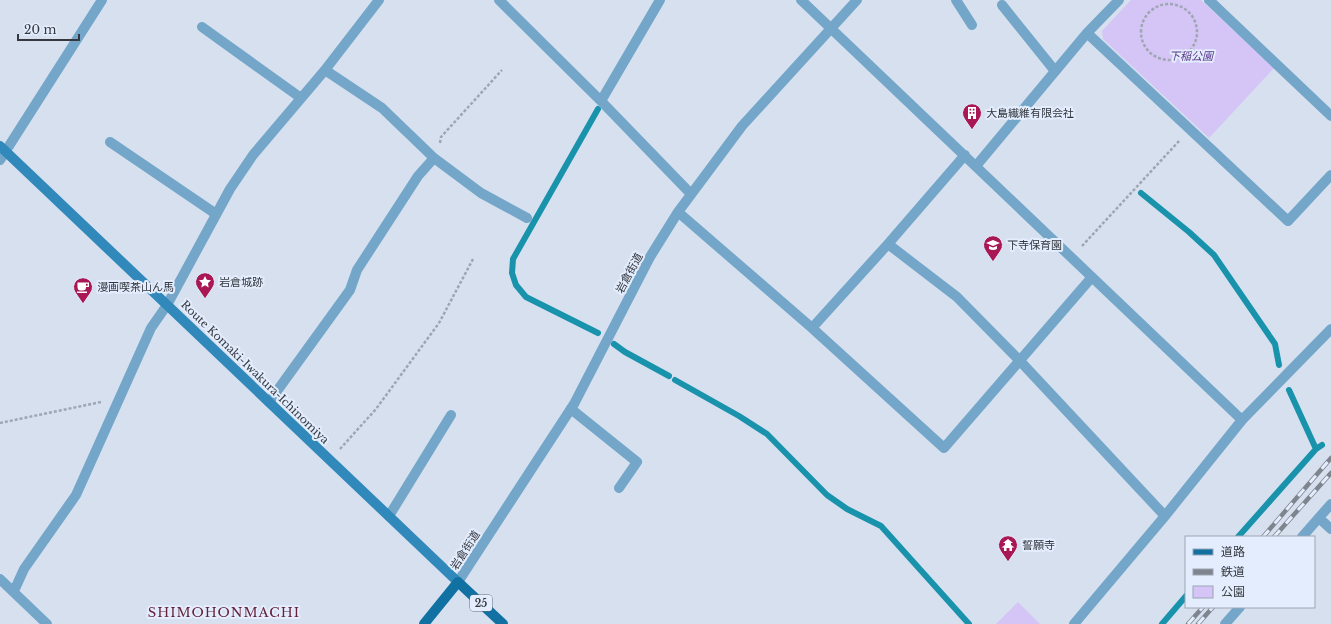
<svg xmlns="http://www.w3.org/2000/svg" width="1331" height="624" font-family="'Libre Baskerville','Noto Sans JP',serif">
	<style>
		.green { fill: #d5c4f6 }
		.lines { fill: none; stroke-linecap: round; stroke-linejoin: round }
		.stream { stroke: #1992ac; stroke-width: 6 }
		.path { stroke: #9ea6b2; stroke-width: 2.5; stroke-dasharray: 3 2; stroke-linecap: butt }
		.service { stroke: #73a6c8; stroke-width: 10 }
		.minor { stroke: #73a6c8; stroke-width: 10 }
		.secondary { stroke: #3188bb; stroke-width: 10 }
		.primary { stroke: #1071a2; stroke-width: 10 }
		.rail-casing { stroke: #7f858f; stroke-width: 4.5 }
		.rail { stroke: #e3edfd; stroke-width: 3; stroke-dasharray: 9; stroke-linecap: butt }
		.labels { text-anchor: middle; stroke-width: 4; stroke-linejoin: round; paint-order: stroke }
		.shield { fill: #e3edfd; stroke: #696f78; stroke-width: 1 }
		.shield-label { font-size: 10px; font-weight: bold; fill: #35393f }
		.park-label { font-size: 11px; font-style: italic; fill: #5d398c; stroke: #e3edfd }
		.poi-label { font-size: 11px; fill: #35393f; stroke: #e3edfd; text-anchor: start }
		.street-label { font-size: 11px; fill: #35393f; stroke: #e3edfd }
		.quarter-label { font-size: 13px; letter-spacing: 1px; fill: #662238; stroke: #e3edfd }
	</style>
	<rect width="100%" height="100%" fill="#d6e0ef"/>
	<!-- green -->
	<path class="green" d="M1131 0H1201L1274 68 1209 138 1103 39 1102 31Z
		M1018 602 1040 624H996Z"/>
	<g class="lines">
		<!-- stream -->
		<path class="stream" d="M598 109 513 259 512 273 516 285 526 297 598 333
			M1141 193 1189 232 1214 255 1275 344 1279 365
			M614 344 625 352 669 376
			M675 380 739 416 767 434 827 495 847 509 881 526 969 624
			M1289 390 1316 449 1322 445
			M1238 537 1316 449
			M1162 624 1186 596"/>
		<!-- path -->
		<path class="path" d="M1141 32a28 28 0 1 1 56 0a28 28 0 1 1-56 0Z
			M440 143 441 137 502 70
			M1082 246 1180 140
			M0 423 101 402
			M340 449 376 409 439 323 473 259"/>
		<!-- service -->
		<path class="service" d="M956 0 972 25
			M1002 5 1055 71
			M202 27 301 98
			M110 142 216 214
			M571 409 637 462 619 488
			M389 516 451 415"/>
		<!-- minor -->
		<path class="minor" d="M499 0 601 101 691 194
			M801 0 1242 420
			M1209 0 1331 116
			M1087 33 1288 221 1331 175
			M325 70 382 108 434 158 481 193 527 218
			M601 101 660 0
			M965 155 888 244 957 297 1020 361 1165 516
			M0 160 102 0
			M976 166 1087 33 1119 0
			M678 212 812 328 944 448 1092 277
			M812 328 888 244
			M269 402 350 290 357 270 418 176 434 158
			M1319 518 1331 529
			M1302 537 1331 504
			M0 579 47 624
			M458 582 574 404 650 257 678 212 742 126 857 0
			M14 591 24 569 76 495 151 328 167 305 230 189 253 155 325 70 379 0
			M1074 624 1165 516 1242 420 1331 329
			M1225 624 1240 607"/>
		<!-- secondary -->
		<path class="secondary" d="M0 146 458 582"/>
		<!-- primary -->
		<path class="primary" d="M424 624 458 582 503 624"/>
		<defs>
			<path id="rail" d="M1263 537 1331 458
				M1274 537 1331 473
				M1188 624 1203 607
				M1198 624 1213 607"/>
		</defs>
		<!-- rail casing -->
		<use href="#rail" class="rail-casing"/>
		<!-- rail -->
		<use href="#rail" class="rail"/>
	</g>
	<!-- icons -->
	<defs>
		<symbol id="building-pin" viewBox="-11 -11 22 30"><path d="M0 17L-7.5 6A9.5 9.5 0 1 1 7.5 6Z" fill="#a91854" stroke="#e3edfd"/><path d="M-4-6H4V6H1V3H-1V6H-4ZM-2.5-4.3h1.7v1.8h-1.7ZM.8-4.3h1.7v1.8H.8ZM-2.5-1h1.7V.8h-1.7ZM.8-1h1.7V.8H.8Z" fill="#fff"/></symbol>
		<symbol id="school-pin" viewBox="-11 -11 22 30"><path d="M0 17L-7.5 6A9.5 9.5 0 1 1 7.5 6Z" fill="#a91854" stroke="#e3edfd"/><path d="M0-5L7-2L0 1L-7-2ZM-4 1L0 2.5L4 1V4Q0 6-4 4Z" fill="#fff"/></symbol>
		<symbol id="sight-pin" viewBox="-11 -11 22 30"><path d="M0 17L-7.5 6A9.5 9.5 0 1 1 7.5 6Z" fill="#a91854" stroke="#e3edfd"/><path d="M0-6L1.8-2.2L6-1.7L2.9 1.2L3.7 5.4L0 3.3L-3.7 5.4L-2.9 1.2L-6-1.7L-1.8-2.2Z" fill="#fff"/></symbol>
		<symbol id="cafe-pin" viewBox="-11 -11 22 30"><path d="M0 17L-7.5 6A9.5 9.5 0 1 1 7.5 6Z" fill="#a91854" stroke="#e3edfd"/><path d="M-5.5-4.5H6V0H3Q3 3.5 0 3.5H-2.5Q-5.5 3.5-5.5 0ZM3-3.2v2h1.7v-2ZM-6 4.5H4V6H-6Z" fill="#fff"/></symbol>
		<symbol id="temple-pin" viewBox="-11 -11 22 30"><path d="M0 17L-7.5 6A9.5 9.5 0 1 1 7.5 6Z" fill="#a91854" stroke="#e3edfd"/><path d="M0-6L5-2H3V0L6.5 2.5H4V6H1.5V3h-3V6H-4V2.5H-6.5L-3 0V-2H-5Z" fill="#fff"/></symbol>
	</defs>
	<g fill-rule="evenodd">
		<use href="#building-pin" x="961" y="102" width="22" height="30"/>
		<use href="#school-pin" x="982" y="234" width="22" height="30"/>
		<use href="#sight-pin" x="194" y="271" width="22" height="30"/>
		<use href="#cafe-pin" x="72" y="276" width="22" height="30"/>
		<use href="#temple-pin" x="997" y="534" width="22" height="30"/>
	</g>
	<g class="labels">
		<!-- shield labels -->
		<rect class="shield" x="470" y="595" width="22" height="16" rx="3"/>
		<g class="shield-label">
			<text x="481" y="607">25</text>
		</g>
		<!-- park labels -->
		<g class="park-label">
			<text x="1191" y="60">下稲公園</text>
		</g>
		<!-- poi labels -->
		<g class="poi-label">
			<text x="986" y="117">大島繊維有限会社</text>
			<text x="1007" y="249">下寺保育園</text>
			<text x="219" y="286">岩倉城跡</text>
			<text x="97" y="291">漫画喫茶山ん馬</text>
			<text x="1022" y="549">誓願寺</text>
		</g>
		<!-- street labels -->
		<g class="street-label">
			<text transform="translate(629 273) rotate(-62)" y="4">岩倉街道</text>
			<text transform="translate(255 372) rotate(44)" y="4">Route Komaki-Iwakura-Ichinomiya</text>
			<text transform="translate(465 550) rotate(-57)" y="4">岩倉街道</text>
		</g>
		<!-- quarter labels -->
		<g class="quarter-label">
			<text x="224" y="617">SHIMOHONMACHI</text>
		</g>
	</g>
	<!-- legend -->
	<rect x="1185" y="536" width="130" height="72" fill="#e3edfd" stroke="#9da5b1"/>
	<rect x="1193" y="549" width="20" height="6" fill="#1071a2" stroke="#9da5b1"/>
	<text x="1221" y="556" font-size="12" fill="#35393f">道路</text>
	<rect x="1193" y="569" width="20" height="6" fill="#7f858f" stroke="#9da5b1"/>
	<text x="1221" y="576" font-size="12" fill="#35393f">鉄道</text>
	<rect x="1193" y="586" width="20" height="12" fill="#d5c4f6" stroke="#9da5b1"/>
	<text x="1221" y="596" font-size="12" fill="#35393f">公園</text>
	<!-- scale -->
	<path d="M18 34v6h61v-6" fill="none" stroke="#35393f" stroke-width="2"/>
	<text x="24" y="34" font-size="12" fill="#35393f" stroke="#e3edfd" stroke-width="3" paint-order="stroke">20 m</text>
</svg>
